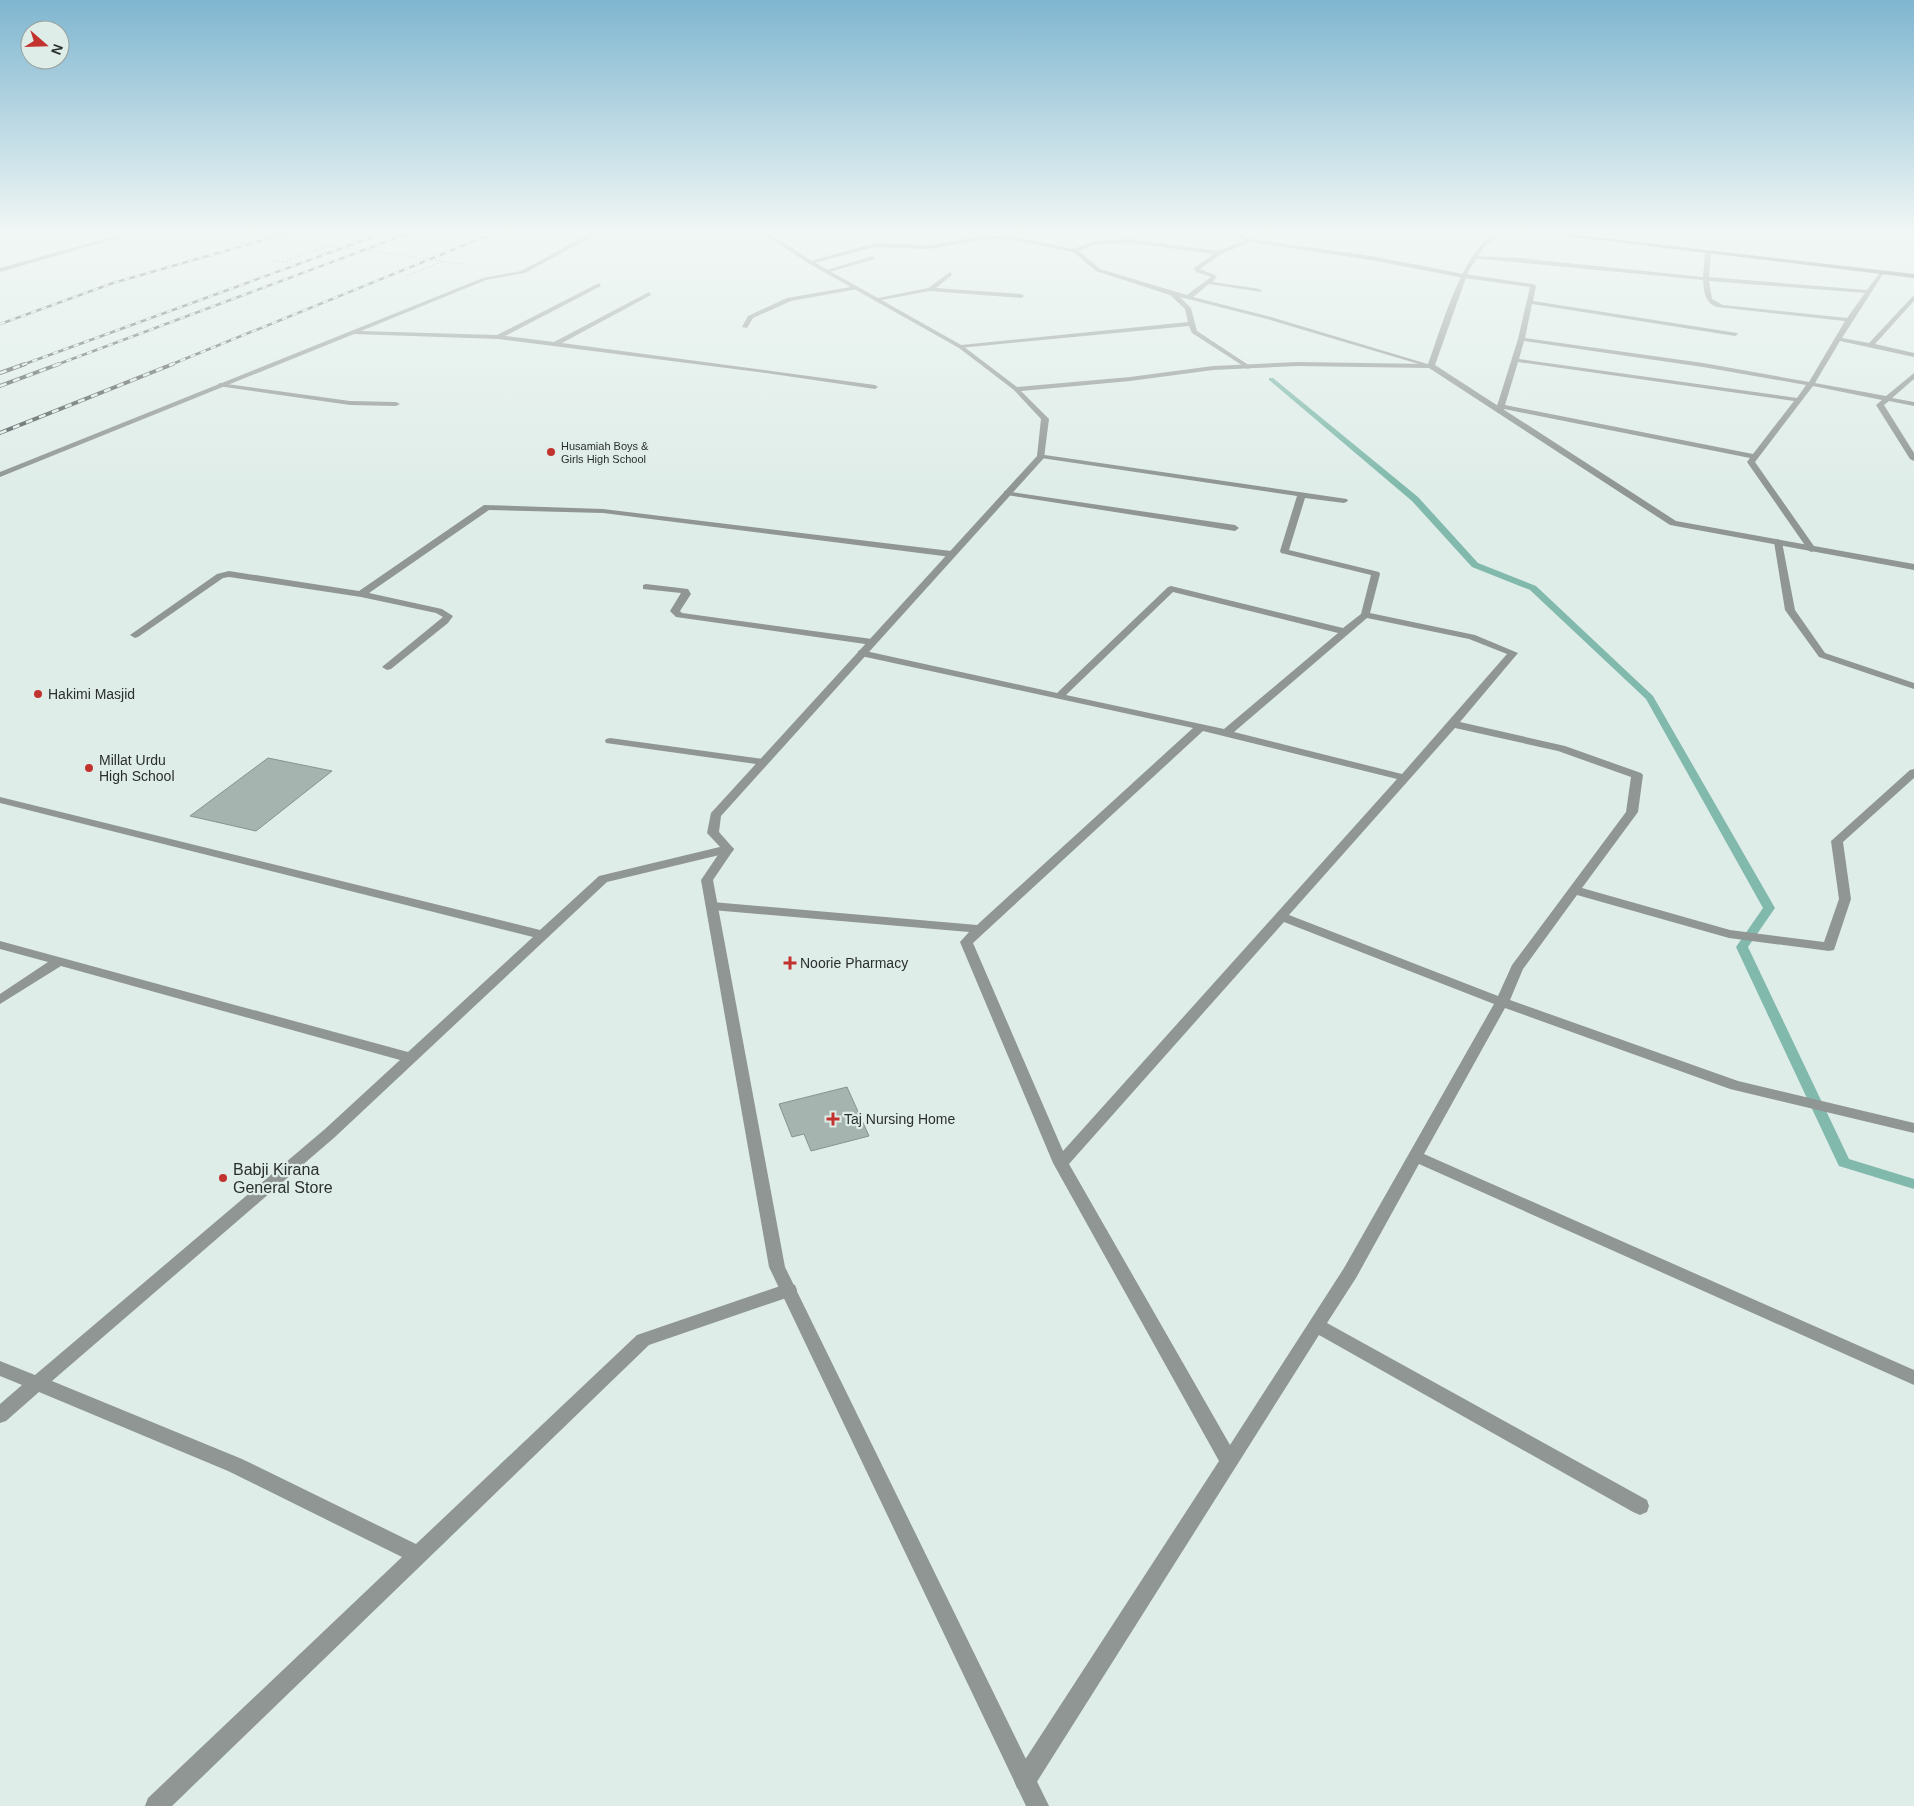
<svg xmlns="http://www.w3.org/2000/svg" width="1914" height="1806" font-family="Arial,sans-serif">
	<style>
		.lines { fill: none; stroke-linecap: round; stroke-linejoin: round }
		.stream { fill: #81baac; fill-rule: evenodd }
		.building { fill: #a6b4b0; stroke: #869390 }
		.path { stroke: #86908d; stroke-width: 1; stroke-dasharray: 2 2; stroke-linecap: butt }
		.service { fill: #909694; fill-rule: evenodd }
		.minor { fill: #909694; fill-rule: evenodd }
		.tertiary { fill: #909694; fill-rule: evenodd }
		.secondary { fill: #666f6c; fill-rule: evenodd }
		.rail-far1-casing { stroke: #525958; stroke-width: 2.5 }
		.rail-casing { stroke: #525958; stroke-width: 4 }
		.rail-far1 { stroke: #dfede9; stroke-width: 2; stroke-dasharray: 5.5; stroke-linecap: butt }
		.rail { stroke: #dfede9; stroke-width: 2.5; stroke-dasharray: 7; stroke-linecap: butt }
		.poi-dot { fill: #c2332f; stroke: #dfede9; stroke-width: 2 }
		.labels { text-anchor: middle; stroke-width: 4.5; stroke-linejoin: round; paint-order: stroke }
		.far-poi-label { font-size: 11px; fill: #2a2f2e; stroke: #dfede9; text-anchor: start }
		.poi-label { font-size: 14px; fill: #2a2f2e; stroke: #dfede9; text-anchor: start }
		.near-poi-label { font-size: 16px; fill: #2a2f2e; stroke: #dfede9; text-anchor: start }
	</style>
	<rect width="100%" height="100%" fill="#dfede9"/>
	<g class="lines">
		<!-- stream -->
		<path class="stream" d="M1269 378H1273L1418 497 1478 563 1536 586 1653 696 1775 908 1748 947 1849 1159 1914 1179V1189L1839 1166 1837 1162 1736 947 1763 908 1646 699 1530 590 1472 567 1412 501 1269 380Z"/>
	</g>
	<!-- building -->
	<path class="building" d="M268 758 332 771 256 831 190 816Z
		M847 1087 869 1136 811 1151 804 1134 792 1137 779 1104Z"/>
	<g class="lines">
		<!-- path -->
		<path class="path" d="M269 231 253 235 462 264
			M274 261 295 263
			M283 262 328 246
			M407 276 443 261"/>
		<!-- service -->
		<path class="service" d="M950 272 952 275 936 288 1021 294 1024 296 1021 298 930 291 876 301 873 299 928 288Z
			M856 286 858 289 791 301 753 318 747 328 742 327 748 316 787 298Z
			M220 383 350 401 396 402 400 404 396 406 350 405 218 386V384Z
			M610 738 763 759 768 762 763 765 606 743 605 741 606 739Z"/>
		<!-- minor -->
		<path class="minor" d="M133 231H142L0 272V268Z
			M595 231H602L525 273 486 280 361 331 497 335 599 283 601 286 505 336 554 342 649 292 651 295 562 343 875 385 878 387 875 389 766 373 498 339 354 334 0 477V472L483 278 521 271Z
			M1213 231H1235L1250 239 1371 256 1464 274 1533 284 1536 286 1533 301 1737 333 1738 334 1735 336 1532 304 1525 338 1703 363 1809 382 1845 321 1717 307C1705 303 1704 292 1703 280L1471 258 1474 256 1520 258 1703 277 1705 252 1708 250 1711 252 1709 277 1867 290 1881 271H1885L1842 338 1869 343 1914 295V301L1875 344 1914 353V357L1840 341 1815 383 1886 396 1914 373V379L1892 398 1914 402V406L1889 401 1884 405 1914 453V461L1910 459 1876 405 1882 400 1813 386 1755 462 1816 549 1812 552 1809 551 1747 462 1750 458 1504 409 1503 413H1497V406L1518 339 1530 287 1464 278 1371 260 1250 242 1221 254 1200 269 1217 276 1213 282 1260 289 1262 292 1209 284 1193 297 1271 317 1434 366 1429 367 1267 319 1180 297 1191 308 1197 331 1250 366 1251 367 1248 369 1192 333 1189 326 959 348V346L961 345 1188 322 1185 309 1170 295 1096 271 1073 252 1005 239H990L929 249 875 247 810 264 807 262 875 243 929 245 990 235H1005L1074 249 1092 241 1130 239 1218 251 1245 240 1233 234ZM1130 243 1214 254 1194 268 1196 272 1211 277 1187 295 1100 269 1079 251 1093 245ZM1709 281 1865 293 1847 318 1723 305 1712 299ZM1524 341 1703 367 1806 385 1797 398 1519 359ZM1518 362 1794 401 1753 454 1505 405Z
			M873 256 875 259 826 273 823 271Z
			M1038 454 1347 499 1348 501 1344 503 1305 498 1289 550 1379 572 1380 574 1370 613 1475 635 1518 653 1460 722 1565 746 1641 773 1643 775 1638 812 1582 888 1730 930 1824 942 1839 899 1831 841 1910 770 1914 769V778L1843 842 1851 899 1834 950 1829 951 1729 938 1577 895 1523 969 1510 1000 1738 1081 1914 1123V1133L1730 1089 1505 1008 1424 1154 1914 1370V1385L1419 1164 1356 1278 1327 1323 1647 1500 1649 1506 1647 1512 1640 1515 1633 1512 1319 1335 1033 1788 1025 1791 1017 1788 1014 1780 1017 1772 1219 1461 1053 1163 960 942 969 932 712 910 706 906 712 902 977 925 1193 728 861 656 858 655V651L861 650 1057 693 1168 587 1171 586 1343 628 1361 614 1371 575 1281 553 1280 551 1297 496 1041 458 1037 456ZM1173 592 1338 633 1224 729 1066 695ZM1367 618 1469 639 1507 654 1402 774 1234 732ZM1455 728 1558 751 1631 777 1626 812 1512 965 1498 996 1289 915ZM1203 731 1397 779 1063 1151 973 943ZM1284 922 1494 1004 1344 1268 1230 1445 1069 1164Z
			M1004 491 1235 525 1239 528 1235 531 1007 495H1004Z
			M484 505 603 509 951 551 955 554 951 557 603 513 489 510 369 593 442 609 453 616 448 623 391 669 387 670 382 667 443 617 436 613 361 597 229 577 223 578 138 637 135 638 130 635 217 574 229 571 359 591Z
			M1778 539 1782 542 1795 610 1825 653 1914 683V689L1819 657 1785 610 1774 542Z
			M646 584 688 589 691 594 680 611 682 613 872 639 877 642 872 645 676 617 670 611 681 593 643 589V585Z
			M0 797 540 930 599 876 728 845 734 849 732 852 607 882 335 1137 52 1381 242 1459 416 1544 637 1335 789 1283 795 1285 797 1290 795 1295 649 1345 172 1806H145L148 1798 402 1557 228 1471 39 1392 6 1421 0 1423V1404L22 1385 0 1376V1361L35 1375 325 1129 400 1060 61 966 0 1004V994L48 962 0 949V941L408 1052 533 937 0 803Z"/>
		<!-- tertiary -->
		<path class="tertiary" d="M752 231H760L777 238 812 261 963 346 1017 387 1130 377 1213 366 1298 362 1428 364C1440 333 1467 231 1506 231L1484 247 1468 272 1435 365 1676 521 1914 564V570L1670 525 1429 368 1298 366 1213 370 1130 381 1021 391 1049 419 1044 458 721 816 719 832 734 849 713 880 785 1267 1049 1806H1026L769 1267 701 880 722 849 707 833 711 813 1037 456 1041 419 1014 390 959 348 808 263 773 240Z"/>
		<!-- secondary -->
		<path class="secondary" d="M1524 231H1542L1914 274V278Z"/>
		<defs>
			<path id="rail-far1" d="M0 324 113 283 295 231
				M22 365 389 231
				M56 365 415 231
				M170 365 499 231"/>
			<path id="rail" d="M0 373 25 364
				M0 386 59 364
				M0 433 173 364"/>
		</defs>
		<!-- rail-far1 casing -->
		<use href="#rail-far1" class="rail-far1-casing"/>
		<!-- rail casing -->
		<use href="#rail" class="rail-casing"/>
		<!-- rail-far1 -->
		<use href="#rail-far1" class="rail-far1"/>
		<!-- rail -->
		<use href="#rail" class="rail"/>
	</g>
	<!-- sky -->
	<linearGradient id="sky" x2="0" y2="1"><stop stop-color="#7fb6d0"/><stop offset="0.48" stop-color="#f1f7f5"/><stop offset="1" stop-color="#f1f7f5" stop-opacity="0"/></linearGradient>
	<rect width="1914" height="484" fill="url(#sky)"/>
	<!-- markers -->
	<g class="poi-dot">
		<circle cx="551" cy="452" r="5"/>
		<circle cx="38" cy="694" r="5"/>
		<circle cx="89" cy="768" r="5"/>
		<path d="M787.5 955.5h5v5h5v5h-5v5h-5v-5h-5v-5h5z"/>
		<path d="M830.5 1111.5h5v5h5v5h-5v5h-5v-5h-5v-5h5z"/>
		<circle cx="223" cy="1178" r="5"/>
	</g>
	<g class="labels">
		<!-- far-poi labels -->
		<g class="far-poi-label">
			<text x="561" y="450">Husamiah Boys &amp;<tspan x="561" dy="13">Girls High School</tspan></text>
		</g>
		<!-- poi labels -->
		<g class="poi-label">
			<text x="48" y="699">Hakimi Masjid</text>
			<text x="99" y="765">Millat Urdu<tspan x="99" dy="16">High School</tspan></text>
			<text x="800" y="968">Noorie Pharmacy</text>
			<text x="844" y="1124">Taj Nursing Home</text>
		</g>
		<!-- near-poi labels -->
		<g class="near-poi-label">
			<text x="233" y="1175">Babji Kirana<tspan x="233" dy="18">General Store</tspan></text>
		</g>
	</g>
	<!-- north arrow -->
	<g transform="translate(45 45) rotate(110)"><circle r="24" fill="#dfede9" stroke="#97a19e"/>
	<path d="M0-4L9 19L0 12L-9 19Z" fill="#c2332f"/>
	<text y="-8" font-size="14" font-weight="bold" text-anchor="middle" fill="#2a2f2e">N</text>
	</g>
</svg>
